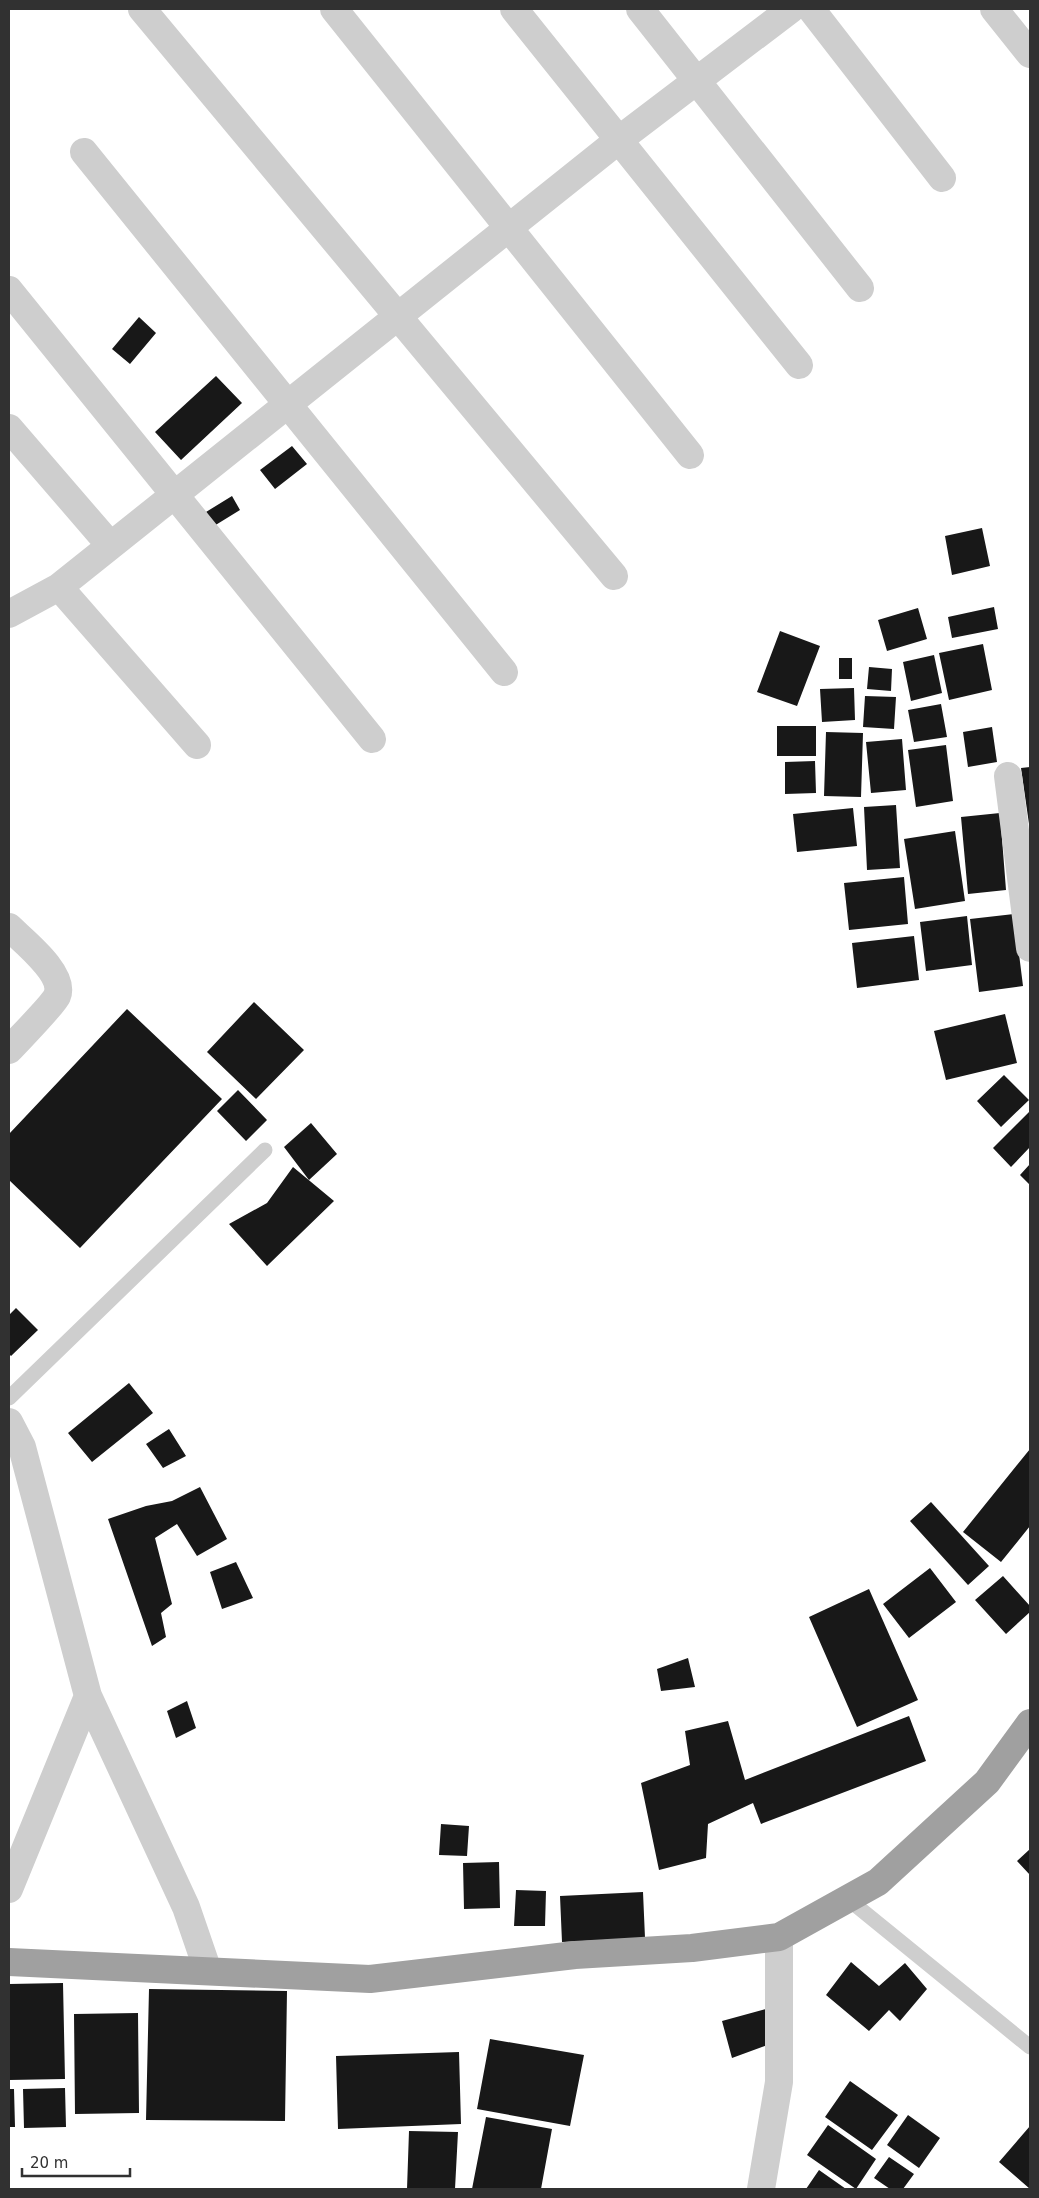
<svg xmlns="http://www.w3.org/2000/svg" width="1039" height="2198" font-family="'DejaVu Sans',sans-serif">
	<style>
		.building { fill: #181818 }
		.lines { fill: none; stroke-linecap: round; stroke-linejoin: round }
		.service { stroke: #cecece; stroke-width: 15 }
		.minor { stroke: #cecece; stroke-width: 28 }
		.tertiary { stroke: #cecece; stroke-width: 28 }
		.trunk { stroke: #a0a0a0; stroke-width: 28 }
	</style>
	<rect width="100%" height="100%" fill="#fff"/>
	<!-- building -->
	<path class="building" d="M139 317 156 333 130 364 112 349Z
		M216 376 242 403 181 460 155 432Z
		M292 446 307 464 275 489 260 470Z
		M232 496 240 510 214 526 206 512Z
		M982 528 990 566 952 575 945 536Z
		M994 607 998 629 952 638 948 617Z
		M918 608 927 639 887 651 878 620Z
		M780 631 820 646 797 706 757 692Z
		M983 644 992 690 949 700 939 653Z
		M934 655 942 693 911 701 903 662Z
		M839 658H852V679H839Z
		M869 667 892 669 891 691 867 689Z
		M854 688 855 720 822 722 820 689Z
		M865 696 896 697 894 729 863 727Z
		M941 704 947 737 914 742 908 710Z
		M777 726H816V756H777Z
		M992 727 997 762 968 767 963 732Z
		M826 732 863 733 861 797 824 796Z
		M902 739 906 790 871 793 866 742Z
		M946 745 953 801 916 807 908 750Z
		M815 761 816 793 785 794V762Z
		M1030 767V823L1029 824 1021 768Z
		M896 805 900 868 867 870 864 807Z
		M853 808 857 846 797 852 793 814Z
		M1000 813 1006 890 968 894 961 817Z
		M955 831 965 901 915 909 904 839Z
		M904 877 908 924 849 930 844 883Z
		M1014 914 1023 986 979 992 970 919Z
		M967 916 972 965 926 971 920 922Z
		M914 936 919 980 857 988 852 943Z
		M254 1002 304 1050 256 1099 207 1052Z
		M127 1009 222 1099 80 1248 9 1180V1134Z
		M1005 1014 1017 1063 946 1080 934 1031Z
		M1004 1075 1029 1100 1001 1127 977 1101Z
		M238 1090 267 1120 246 1141 217 1111Z
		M1030 1111V1147L1011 1167 993 1148Z
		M311 1123 337 1154 309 1180 284 1147Z
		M1030 1164V1185L1020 1175Z
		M293 1167 334 1201 267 1266 229 1224 267 1203Z
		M16 1308 38 1330 11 1356 9 1354V1315Z
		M129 1383 153 1413 92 1462 68 1433Z
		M169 1429 186 1456 163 1468 146 1444Z
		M1030 1449V1526L1001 1562 963 1532Z
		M200 1487 227 1539 197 1556 177 1524 155 1538 172 1604 161 1613 166 1637 152 1646 108 1519 146 1506 172 1501Z
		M931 1502 989 1566 968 1585 910 1521Z
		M236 1562 253 1598 222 1609 210 1572Z
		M930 1568 956 1602 909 1638 883 1604Z
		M1003 1576 1030 1606V1612L1006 1634 975 1600Z
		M869 1589 918 1700 857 1727 809 1617Z
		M688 1658 695 1687 661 1691 657 1669Z
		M187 1701 196 1728 176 1738 167 1711Z
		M909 1716 926 1761 761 1824 753 1803 708 1824 706 1858 659 1870 641 1783 690 1765 685 1731 728 1721 745 1780Z
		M441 1824 469 1826 467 1856 439 1855Z
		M1030 1849V1875L1017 1861Z
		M499 1862 500 1908 464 1909 463 1863Z
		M516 1890 546 1891 545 1926H514Z
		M643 1892 645 1938 562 1942 560 1896Z
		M851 1962 879 1986 905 1963 927 1989 900 2021 889 2010 869 2031 826 1995Z
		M63 1983 65 2079 9 2080V1984Z
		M149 1989 287 1991 285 2121 146 2120Z
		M766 2009 773 2043 732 2058 722 2021Z
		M138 2013 139 2113 75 2114 74 2014Z
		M490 2039 584 2055 570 2126 477 2109Z
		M459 2052 461 2124 338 2129 336 2056Z
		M850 2081 898 2115 872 2150 825 2117Z
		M65 2088 66 2127 24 2128 23 2089Z
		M9 2089H14L15 2127H9Z
		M908 2115 940 2138 919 2168 887 2145Z
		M486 2117 552 2129 541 2189H472Z
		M828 2125 876 2159 856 2189 807 2155Z
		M1030 2126V2189L999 2162Z
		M409 2131 458 2132 455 2189H407Z
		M889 2157 914 2174 903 2189H890L874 2178Z
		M819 2170 846 2189H806Z"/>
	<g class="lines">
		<!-- service -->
		<path class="service" d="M9 1398 265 1150
			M848 1899 1030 2047"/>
		<!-- minor -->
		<path class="minor" d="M142 9 614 576
			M334 9 690 455
			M514 9 799 365
			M640 9 860 288
			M811 9 942 178
			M994 9 1030 54
			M84 152 504 672
			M9 290 372 739
			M9 428 110 545
			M59 587 197 745
			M9 614 59 587 620 139 791 9
			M1008 776 1030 948
			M9 927C23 941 66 974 57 996 53 1005 18 1040 9 1050
			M761 2189 779 2082V1937"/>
		<!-- tertiary -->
		<path class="tertiary" d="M9 1422 22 1447 88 1696 186 1907 208 1971
			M9 1889 88 1696"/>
		<!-- trunk -->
		<path class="trunk" d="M9 1962 370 1979 575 1955 692 1948 779 1937 878 1882 987 1782 1030 1723"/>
	</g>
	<!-- border -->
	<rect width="1039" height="2198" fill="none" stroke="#313131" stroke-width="20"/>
	<!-- scale -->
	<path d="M22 2168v8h108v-8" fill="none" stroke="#313131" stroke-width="2.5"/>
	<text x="30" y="2168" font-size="15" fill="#313131" stroke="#ffffff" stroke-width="4" paint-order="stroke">20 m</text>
</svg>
